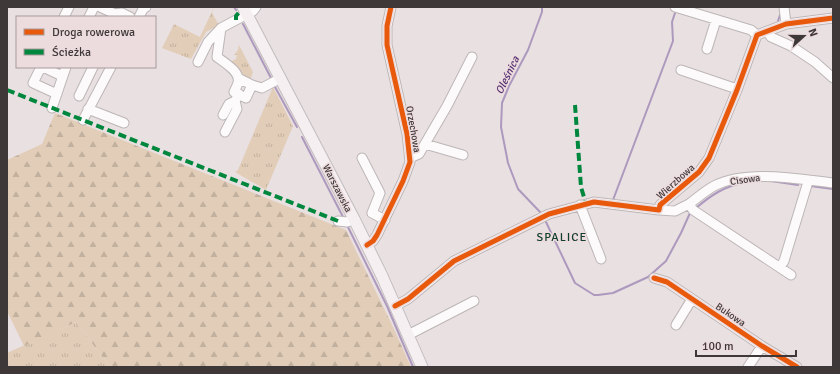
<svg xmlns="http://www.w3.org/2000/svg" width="840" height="374" font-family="Signika,sans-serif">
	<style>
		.grass { fill: url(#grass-tufts) }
		.forest { fill: url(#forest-firs) }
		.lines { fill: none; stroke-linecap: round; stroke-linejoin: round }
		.stream { stroke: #ad99be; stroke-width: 2 }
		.minor-casing { stroke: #bdb6b7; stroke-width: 11 }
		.major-casing { stroke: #c2bdbe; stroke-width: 13 }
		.minor { stroke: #fcfafa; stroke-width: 9 }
		.major { stroke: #f5eff2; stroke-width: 11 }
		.quiet { stroke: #00873e; stroke-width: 4; stroke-dasharray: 8 4; stroke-linecap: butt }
		.cycleway-casing { stroke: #eddcde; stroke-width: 8 }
		.cycleway { stroke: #e8590c; stroke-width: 5 }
		.labels { text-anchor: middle; stroke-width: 3; stroke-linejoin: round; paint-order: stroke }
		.street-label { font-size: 10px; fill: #3f3839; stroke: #eddcde }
		.water-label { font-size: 11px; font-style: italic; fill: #533172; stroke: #eddcde }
		.quarter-label { font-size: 12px; letter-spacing: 1px; fill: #11402e; stroke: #eddcde }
	</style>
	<defs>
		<pattern id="grass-tufts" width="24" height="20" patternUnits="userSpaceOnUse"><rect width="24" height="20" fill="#e2cdb8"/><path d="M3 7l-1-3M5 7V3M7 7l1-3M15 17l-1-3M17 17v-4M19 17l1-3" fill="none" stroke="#c3b19f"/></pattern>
		<pattern id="forest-firs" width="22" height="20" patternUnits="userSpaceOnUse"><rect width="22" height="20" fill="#e2cdb8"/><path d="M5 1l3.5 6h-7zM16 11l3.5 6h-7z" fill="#c3b19f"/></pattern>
	</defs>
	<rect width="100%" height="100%" fill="#e9e0e1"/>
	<!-- grass -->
	<path class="grass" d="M214 7 212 13 219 25 206 32 191 59 162 48 174 24 200 37Z
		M239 45 253 72 250 81 242 77 228 60 229 58V60L232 61 236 59 237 55H234L238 50Z
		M273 87 293 126 266 190 235 172 238 170Z
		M76 322 110 367H7V353Z"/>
	<!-- forest -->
	<path class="forest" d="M55 113 346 230 394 329 411 367H110L76 322 24 346 7 311V160L42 144Z"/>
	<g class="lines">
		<!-- stream -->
		<path class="stream" d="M234 7 236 10
			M778 21 780 15
			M243 24 271 78
			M275 87 297 127
			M302 137 343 217
			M771 181 798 185
			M810 186 833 189
			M613 200 673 41 672 22 675 13
			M695 209C712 194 724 187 745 182
			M541 213 518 189 508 163 501 127 502 103 509 86 528 50 542 12V7
			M546 222 575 283 594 295H598L613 293 648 277 666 261 681 233 690 213
			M348 227 387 306 413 367"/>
		<defs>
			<path id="minor" d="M100 7 115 14 122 13 130 17
				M675 7 751 30 757 35
				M784 7 786 24
				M64 17 69 7
				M89 17 94 7
				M139 17 143 9 146 7
				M221 28 217 57C225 63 241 72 238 83 237 86 235 90 234 92L246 98 252 85 238 78
				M767 31 771 37 791 46 815 62 833 78
				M707 49 716 20
				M198 62 208 42 221 28 253 11 256 7
				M41 67 33 83 57 94
				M43 67 62 76
				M681 70 737 89
				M252 85 262 88 281 78
				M79 96 93 67
				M52 108 66 67
				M88 109 124 123
				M223 115 229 104 235 101
				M83 120 111 67
				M225 132 237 109 235 101 239 94
				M425 144 463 155
				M362 158 380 193 372 213 385 220
				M410 158 419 154 447 106 472 57
				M689 204C697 198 705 191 714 186 746 169 799 179 833 183
				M580 205 601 259
				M659 210 675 211 689 204 693 210 791 275
				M338 221 347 222 354 219
				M367 245 373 241 377 235 403 181 410 162 407 134 387 45V26L391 7
				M780 267 784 261 807 185V180
				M654 278 667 282 762 346 797 367
				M395 306 408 299 454 261 549 214 594 202 659 210 660 205 699 172 709 158 737 90 757 35 786 24 833 18
				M676 325 692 299
				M408 335 474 301
				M748 367 762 346"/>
			<path id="major" d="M243 7 354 219 382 276 422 367"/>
		</defs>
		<!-- minor casing -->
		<use href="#minor" class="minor-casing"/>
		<!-- major casing -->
		<use href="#major" class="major-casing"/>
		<!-- minor -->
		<use href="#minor" class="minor"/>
		<!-- major -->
		<use href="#major" class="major"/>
		<!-- quiet -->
		<path class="quiet" d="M236 20V16L240 11
			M7 90 338 221
			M575 105 581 187 586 204"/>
		<defs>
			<path id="cycleway" d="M367 245 373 241 377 235 403 181 410 162 407 134 387 45V26L391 7
				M654 278 667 282 762 346 797 367
				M395 306 408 299 454 261 549 214 594 202 659 210 660 205 699 172 709 158 737 90 757 35 786 24 833 18"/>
		</defs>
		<!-- cycleway casing -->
		<use href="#cycleway" class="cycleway-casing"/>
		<!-- cycleway -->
		<use href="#cycleway" class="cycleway"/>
	</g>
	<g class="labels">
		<!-- street labels -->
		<g class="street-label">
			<text transform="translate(414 129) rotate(80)" y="4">Orzechowa</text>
			<text transform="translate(745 179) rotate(-8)" y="4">Cisowa</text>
			<text transform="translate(675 181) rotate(-42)" y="4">Wierzbowa</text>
			<text transform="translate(338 188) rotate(63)" y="4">Warszawska</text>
			<text transform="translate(731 314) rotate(34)" y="4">Bukowa</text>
		</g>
		<!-- water labels -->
		<g class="water-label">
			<text transform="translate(507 75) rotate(-64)" y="4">Oleśnica</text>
		</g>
		<!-- quarter labels -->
		<g class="quarter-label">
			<text x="562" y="241">SPALICE</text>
		</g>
	</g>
	<!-- border -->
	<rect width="840" height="374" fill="none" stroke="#3f3839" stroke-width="16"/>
	<!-- legend -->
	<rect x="16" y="16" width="140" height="52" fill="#eddcde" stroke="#a79a9c"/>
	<rect x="24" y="29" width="20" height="6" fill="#e8590c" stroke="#a79a9c"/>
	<text x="52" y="36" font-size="12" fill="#3f3839">Droga rowerowa</text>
	<rect x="24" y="49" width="20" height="6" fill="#00873e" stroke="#a79a9c"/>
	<text x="52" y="56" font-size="12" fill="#3f3839">Ścieżka</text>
	<!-- north arrow -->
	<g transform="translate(804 36) rotate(69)" stroke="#eddcde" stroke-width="3" paint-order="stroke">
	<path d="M0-3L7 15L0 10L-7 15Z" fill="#3f3839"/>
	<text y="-6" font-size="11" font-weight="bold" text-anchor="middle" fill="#3f3839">N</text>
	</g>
	<!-- scale -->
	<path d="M696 350v6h100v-6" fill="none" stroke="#3f3839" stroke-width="2"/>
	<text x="702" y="350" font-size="12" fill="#3f3839" stroke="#eddcde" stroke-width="3" paint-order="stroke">100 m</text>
</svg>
